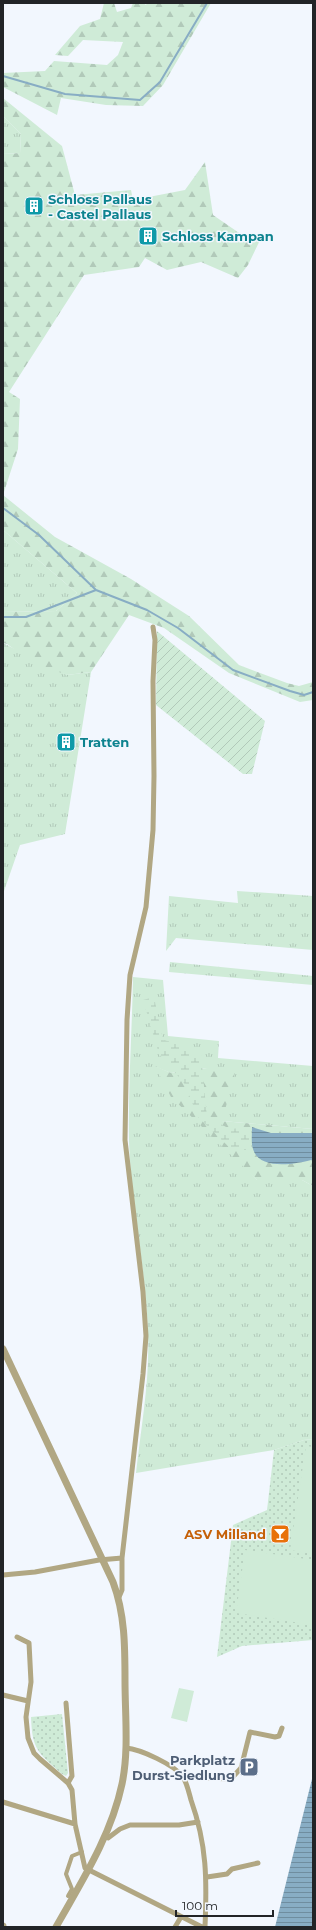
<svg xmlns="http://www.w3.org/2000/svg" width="316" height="1930" font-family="Montserrat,sans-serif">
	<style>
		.grass { fill: url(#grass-tufts) }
		.forest { fill: url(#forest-firs) }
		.wetland { fill: url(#wetland-marsh) }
		.park { fill: url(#park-dots) }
		.garden { fill: url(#garden-furrows) }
		.pitch { fill: #cfebd7 }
		.water { fill: url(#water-rules) }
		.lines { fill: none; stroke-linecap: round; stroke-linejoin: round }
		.stream { stroke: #88adc4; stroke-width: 2 }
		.pedestrian { stroke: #b1a783; stroke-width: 4 }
		.minor { stroke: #b1a783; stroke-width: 5 }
		.tertiary { stroke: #b1a783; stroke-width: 7 }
		.labels { text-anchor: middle; stroke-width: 3; stroke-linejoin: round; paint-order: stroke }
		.culture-label { font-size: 13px; font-weight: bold; fill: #0d838f; stroke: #f2f7fe; text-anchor: start }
		.food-label { font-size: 13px; font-weight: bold; fill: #c56008; stroke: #f2f7fe; text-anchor: end }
		.service-label { font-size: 13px; font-weight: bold; fill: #4e5e75; stroke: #f2f7fe; text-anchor: end }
	</style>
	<defs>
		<pattern id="grass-tufts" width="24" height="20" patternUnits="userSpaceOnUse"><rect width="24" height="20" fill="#cfebd7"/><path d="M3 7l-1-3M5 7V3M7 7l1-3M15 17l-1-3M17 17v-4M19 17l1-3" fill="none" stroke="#b1c9b9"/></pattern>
		<pattern id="forest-firs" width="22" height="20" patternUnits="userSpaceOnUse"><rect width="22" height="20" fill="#cfebd7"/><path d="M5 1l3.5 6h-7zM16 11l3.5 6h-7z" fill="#b1c9b9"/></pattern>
		<pattern id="wetland-marsh" width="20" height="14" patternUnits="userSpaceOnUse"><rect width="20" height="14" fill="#cfebd7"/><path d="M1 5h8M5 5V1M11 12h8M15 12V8" fill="none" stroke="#b1c9b9"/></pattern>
		<pattern id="park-dots" width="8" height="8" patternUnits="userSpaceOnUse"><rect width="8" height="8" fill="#cfebd7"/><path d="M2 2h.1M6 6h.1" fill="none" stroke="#b1c9b9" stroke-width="1.8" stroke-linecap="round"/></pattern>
		<pattern id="garden-furrows" width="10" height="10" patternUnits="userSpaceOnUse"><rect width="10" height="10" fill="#cfebd7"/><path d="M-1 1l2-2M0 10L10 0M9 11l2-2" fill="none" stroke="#b1c9b9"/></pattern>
		<pattern id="water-rules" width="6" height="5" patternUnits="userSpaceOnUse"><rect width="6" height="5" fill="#88adc4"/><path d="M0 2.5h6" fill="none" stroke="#6f8d9f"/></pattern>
	</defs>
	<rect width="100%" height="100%" fill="#f2f7fe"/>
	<!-- grass -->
	<path class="grass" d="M3 116 21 134 20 153 3 154Z
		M3 530 77 593 56 611 3 612Z
		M3 643 67 675 91 672 65 834 20 845 3 894Z
		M237 891 313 896V950L176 938 166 951 169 896 238 903Z
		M170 962 313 976V985L169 972Z
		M133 977 163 980 168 1036 219 1041 218 1058 313 1066V1129L222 1121 207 1068 171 1073 156 1067 257 1180H302L313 1186V1439L304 1440 274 1450 136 1473C141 1427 150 1380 148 1334 146 1269 131 1206 129 1141 128 1087 132 1032 133 977Z"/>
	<!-- forest -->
	<path class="forest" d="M104 3H114L117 12 131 8 133 3H143L146 5 147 3H211L163 85 143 106 106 105 61 98 57 115 3 87V73L45 71 54 61 107 65 118 55 123 42 83 40 68 56 55 55 80 26 100 19Z
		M3 98 62 146 75 195 131 190 133 200 185 190 205 162 213 215 248 239 263 234 248 265 238 278 201 262 167 270 145 258 139 267 84 275 9 392 20 399 18 449 3 495 55 537 131 579 189 616 239 665 287 683 299 686 313 682V700L300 702 229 673 164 628 129 615 91 672 67 675 32 662 7 644 3 643V612L56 611 77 593 3 530V154L20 153 21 134 3 116Z
		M155 1066 171 1073 207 1068 235 1073 222 1121 313 1129V1186L302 1180H257L171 1097Z"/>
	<!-- wetland -->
	<path class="wetland" d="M154 997 163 1040 182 1044 201 1055 207 1117 230 1129 252 1127 253 1150H232L198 1117 184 1083 159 1054 143 1000Z"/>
	<!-- park -->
	<path class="park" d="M313 1439V1640L242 1646 217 1657 233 1525 267 1510 274 1450 304 1440Z
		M62 1714 68 1773 66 1776C61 1774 57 1770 53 1766 34 1750 32 1741 31 1717Z"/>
	<!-- garden -->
	<path class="garden" d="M157 631 265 721 252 774H243L156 705Z"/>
	<!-- pitch -->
	<path class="pitch" d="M306 1446 313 1447V1554L290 1550Z
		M245 1550 313 1560V1625L236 1613Z
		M179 1688 194 1691 187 1722 171 1718Z"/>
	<!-- water -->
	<path class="water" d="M252 1127 271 1133H313V1161L311 1160C296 1164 259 1171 253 1149 251 1143 252 1134 252 1127Z
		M313 1775V1927H275Z"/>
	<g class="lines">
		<!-- stream -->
		<path class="stream" d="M3 76 65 94 140 100 160 82 207 3
			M3 508 39 535 96 590 147 610 178 628 233 670 290 691 304 695 313 692
			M3 617H26L96 590"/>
		<!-- pedestrian -->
		<path class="pedestrian" d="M68 1896 72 1889 66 1874 72 1856 82 1852"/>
		<!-- minor -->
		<path class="minor" d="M3 1575 35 1572 99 1560 122 1558
			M119 1597 122 1590V1558L143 1374 146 1336 143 1292 125 1140 127 1020 130 975 146 907 153 830 154 776 153 681 155 640 153 627
			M17 1637 29 1643 31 1682 26 1717 28 1738 34 1753 40 1759 68 1783 72 1790 75 1824 85 1868 202 1927
			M3 1695 28 1701
			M66 1703 72 1776 68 1783
			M126 1748C140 1749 175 1765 183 1777 187 1783 189 1793 191 1800 207 1845 207 1880 205 1927
			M183 1777 231 1779 241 1768 250 1732 275 1737 279 1736 282 1728
			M3 1802 75 1824
			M105 1837 108 1838 120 1829 130 1825H179L198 1822
			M207 1877 227 1874 232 1869 258 1863
			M175 1927 181 1917"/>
		<!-- tertiary -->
		<path class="tertiary" d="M3 1349 113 1582C125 1614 125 1647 125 1681 125 1715 129 1751 122 1784 111 1836 82 1881 56 1927
			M3 1926V1927"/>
	</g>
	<!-- icons -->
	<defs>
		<symbol id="building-square" viewBox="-11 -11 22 22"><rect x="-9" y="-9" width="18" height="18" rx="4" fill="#0f9aa8" stroke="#f2f7fe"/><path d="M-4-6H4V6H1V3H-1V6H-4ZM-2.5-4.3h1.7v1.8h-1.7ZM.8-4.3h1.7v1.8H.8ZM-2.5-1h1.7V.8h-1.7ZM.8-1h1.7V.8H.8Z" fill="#fff"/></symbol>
		<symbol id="bar-square" viewBox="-11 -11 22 22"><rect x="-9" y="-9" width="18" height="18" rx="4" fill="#e8710a" stroke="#f2f7fe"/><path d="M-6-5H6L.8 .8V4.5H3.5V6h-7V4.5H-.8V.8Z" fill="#fff"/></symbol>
		<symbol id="parking-square" viewBox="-11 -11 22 22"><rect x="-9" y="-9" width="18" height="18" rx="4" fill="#5c6f8a" stroke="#f2f7fe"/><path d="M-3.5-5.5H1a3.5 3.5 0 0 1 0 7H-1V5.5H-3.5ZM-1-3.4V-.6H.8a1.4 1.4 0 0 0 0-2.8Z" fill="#fff"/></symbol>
	</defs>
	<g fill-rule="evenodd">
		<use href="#building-square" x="23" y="195" width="22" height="22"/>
		<use href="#building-square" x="137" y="225" width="22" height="22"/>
		<use href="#building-square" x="55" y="731" width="22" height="22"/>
		<use href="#bar-square" x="269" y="1523" width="22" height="22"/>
		<use href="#parking-square" x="238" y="1756" width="22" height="22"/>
	</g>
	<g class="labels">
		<!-- culture labels -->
		<g class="culture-label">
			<text x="48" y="204">Schloss Pallaus<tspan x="48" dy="15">- Castel Pallaus</tspan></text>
			<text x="162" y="241">Schloss Kampan</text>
			<text x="80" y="747">Tratten</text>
		</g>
		<!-- food labels -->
		<g class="food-label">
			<text x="266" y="1539">ASV Milland</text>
		</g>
		<!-- service labels -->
		<g class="service-label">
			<text x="235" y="1765">Parkplatz<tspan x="235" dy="15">Durst-Siedlung</tspan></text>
		</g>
	</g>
	<!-- border -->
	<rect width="316" height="1930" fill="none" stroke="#222427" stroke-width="8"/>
	<!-- scale -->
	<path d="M176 1910v6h97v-6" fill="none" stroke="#222427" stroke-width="2"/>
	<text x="182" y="1910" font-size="12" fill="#222427" stroke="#f2f7fe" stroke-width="3" paint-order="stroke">100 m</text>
</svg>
